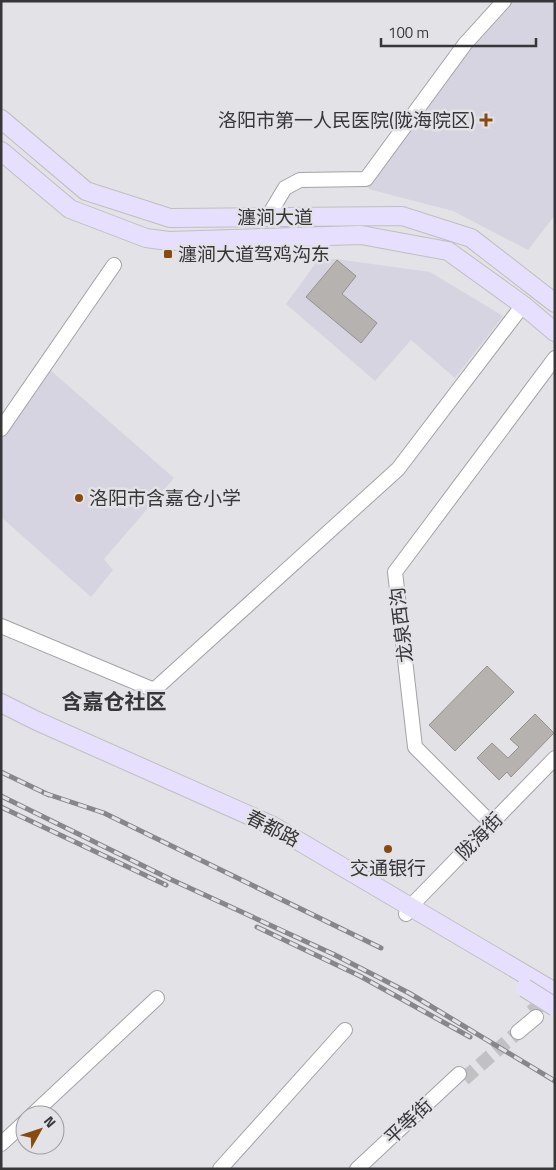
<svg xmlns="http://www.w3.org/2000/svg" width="556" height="1170" font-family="'Titillium Web','Noto Sans SC',sans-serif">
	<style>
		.built { fill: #d6d4e0 }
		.building { fill: #b6b2b0; stroke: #95918e }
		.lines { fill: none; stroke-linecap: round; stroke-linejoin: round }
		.minor-tunnel { stroke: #c1c0c3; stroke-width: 14; stroke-dasharray: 14 7; stroke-linecap: butt }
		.minor-casing { stroke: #a3a3a7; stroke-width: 16 }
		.major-casing { stroke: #bfbfbf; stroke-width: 20 }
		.minor { stroke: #fff; stroke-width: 14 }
		.major { stroke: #e6e0fe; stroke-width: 18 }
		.rail-casing { stroke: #878689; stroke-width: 5 }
		.rail { stroke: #e3e2e6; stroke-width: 3; stroke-dasharray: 9; stroke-linecap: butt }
		.major-bridge-casing { stroke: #bfbfbf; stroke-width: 20; stroke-linecap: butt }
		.major-bridge { stroke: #e6e0fe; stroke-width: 18 }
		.poi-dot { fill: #894a0f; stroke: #e3e2e6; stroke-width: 2 }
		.labels { text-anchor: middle; stroke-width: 5; stroke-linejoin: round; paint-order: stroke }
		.poi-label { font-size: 19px; fill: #373638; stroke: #e3e2e6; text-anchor: start }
		.street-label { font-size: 19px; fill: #373638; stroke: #e3e2e6 }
		.quarter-label { font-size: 21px; font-weight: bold; fill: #373638; stroke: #e3e2e6 }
	</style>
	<rect width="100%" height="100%" fill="#e3e2e6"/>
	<!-- built -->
	<path class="built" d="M512 1H555V215L528 250 453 211 368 189 466 52Z
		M336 259 430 272 503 316 455 378 411 340 375 381 286 304 318 260Z
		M49 369 174 478 104 559 113 570 91 597 1 517V438Z"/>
	<!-- building -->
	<path class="building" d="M337 260 356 276 342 294 377 323 361 343 306 297Z
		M487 666 514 692 455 751 429 725Z
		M535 714 554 733 511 777 507 772 499 780 477 758 492 743 508 758 519 747 510 739Z"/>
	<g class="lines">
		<!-- minor-tunnel -->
		<path class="minor-tunnel" d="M531 1012 552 996
			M464 1079 518 1032"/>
		<defs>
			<path id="minor" d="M267 218 285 188 300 180 366 179 465 44 504 1
				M1 429 114 265
				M1 626 154 690 398 469 523 305
				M491 823 415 747 395 572 555 358
				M406 914 410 907 555 758
				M518 1032 536 1017
				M32 1115 157 998
				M1 1144 25 1122
				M220 1169 345 1030
				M357 1169 459 1074"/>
			<path id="major" d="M1 119 86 191 170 218 402 216 471 238 555 303
				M1 151 70 209 146 238 169 241 361 235 448 251 523 305 555 332
				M1 703 37 721 273 826 555 992"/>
		</defs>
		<!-- minor casing -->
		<use href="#minor" class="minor-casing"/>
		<!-- major casing -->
		<use href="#major" class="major-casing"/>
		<!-- minor -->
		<use href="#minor" class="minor"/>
		<!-- major -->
		<use href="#major" class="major"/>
		<defs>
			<path id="rail" d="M1 772 49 795
				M44 793 104 813 381 948
				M1 796 170 879 333 954 409 993 555 1081
				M1 807 166 885
				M257 927 360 976 470 1037"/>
		</defs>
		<!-- rail casing -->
		<use href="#rail" class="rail-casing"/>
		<!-- rail -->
		<use href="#rail" class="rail"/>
		<defs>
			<path id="major-bridge" d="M525 988 555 1007"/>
		</defs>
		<!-- major-bridge casing -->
		<use href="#major-bridge" class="major-bridge-casing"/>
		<!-- major-bridge -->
		<use href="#major-bridge" class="major-bridge"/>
	</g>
	<!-- markers -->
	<g class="poi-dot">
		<path d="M483.5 112.5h5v5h5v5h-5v5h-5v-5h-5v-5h5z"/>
		<rect x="163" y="249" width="10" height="10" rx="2.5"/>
		<circle cx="79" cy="498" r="5"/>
		<circle cx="388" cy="849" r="5"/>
	</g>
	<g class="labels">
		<!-- poi labels -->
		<g class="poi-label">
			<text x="475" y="127" text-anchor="end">洛阳市第一人民医院(陇海院区)</text>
			<text x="178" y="261">瀍涧大道驾鸡沟东</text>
			<text x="89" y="505">洛阳市含嘉仓小学</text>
			<text x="388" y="875" text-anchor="middle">交通银行</text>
		</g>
		<!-- street labels -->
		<g class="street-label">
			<text x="275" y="224">瀍涧大道</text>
			<text transform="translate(401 625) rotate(-97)" y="7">龙泉西沟</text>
			<text transform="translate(273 828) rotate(27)" y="7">春都路</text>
			<text transform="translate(479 836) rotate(-46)" y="7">陇海街</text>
			<text transform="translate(408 1121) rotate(-43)" y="7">平等街</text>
		</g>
		<!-- quarter labels -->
		<g class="quarter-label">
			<text x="114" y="709">含嘉仓社区</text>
		</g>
	</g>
	<!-- border -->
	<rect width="556" height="1170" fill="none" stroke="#373638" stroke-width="5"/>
	<!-- north arrow -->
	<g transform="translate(40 1130) rotate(50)"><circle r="24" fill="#e3e2e6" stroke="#9e9da0"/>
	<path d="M0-4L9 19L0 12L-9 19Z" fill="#894a0f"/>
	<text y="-8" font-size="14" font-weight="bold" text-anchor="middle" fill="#373638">N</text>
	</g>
	<!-- scale -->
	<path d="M381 38v8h155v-8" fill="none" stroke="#373638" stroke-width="2.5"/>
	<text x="388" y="38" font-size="15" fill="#373638" stroke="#e3e2e6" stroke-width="4" paint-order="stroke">100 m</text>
</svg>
